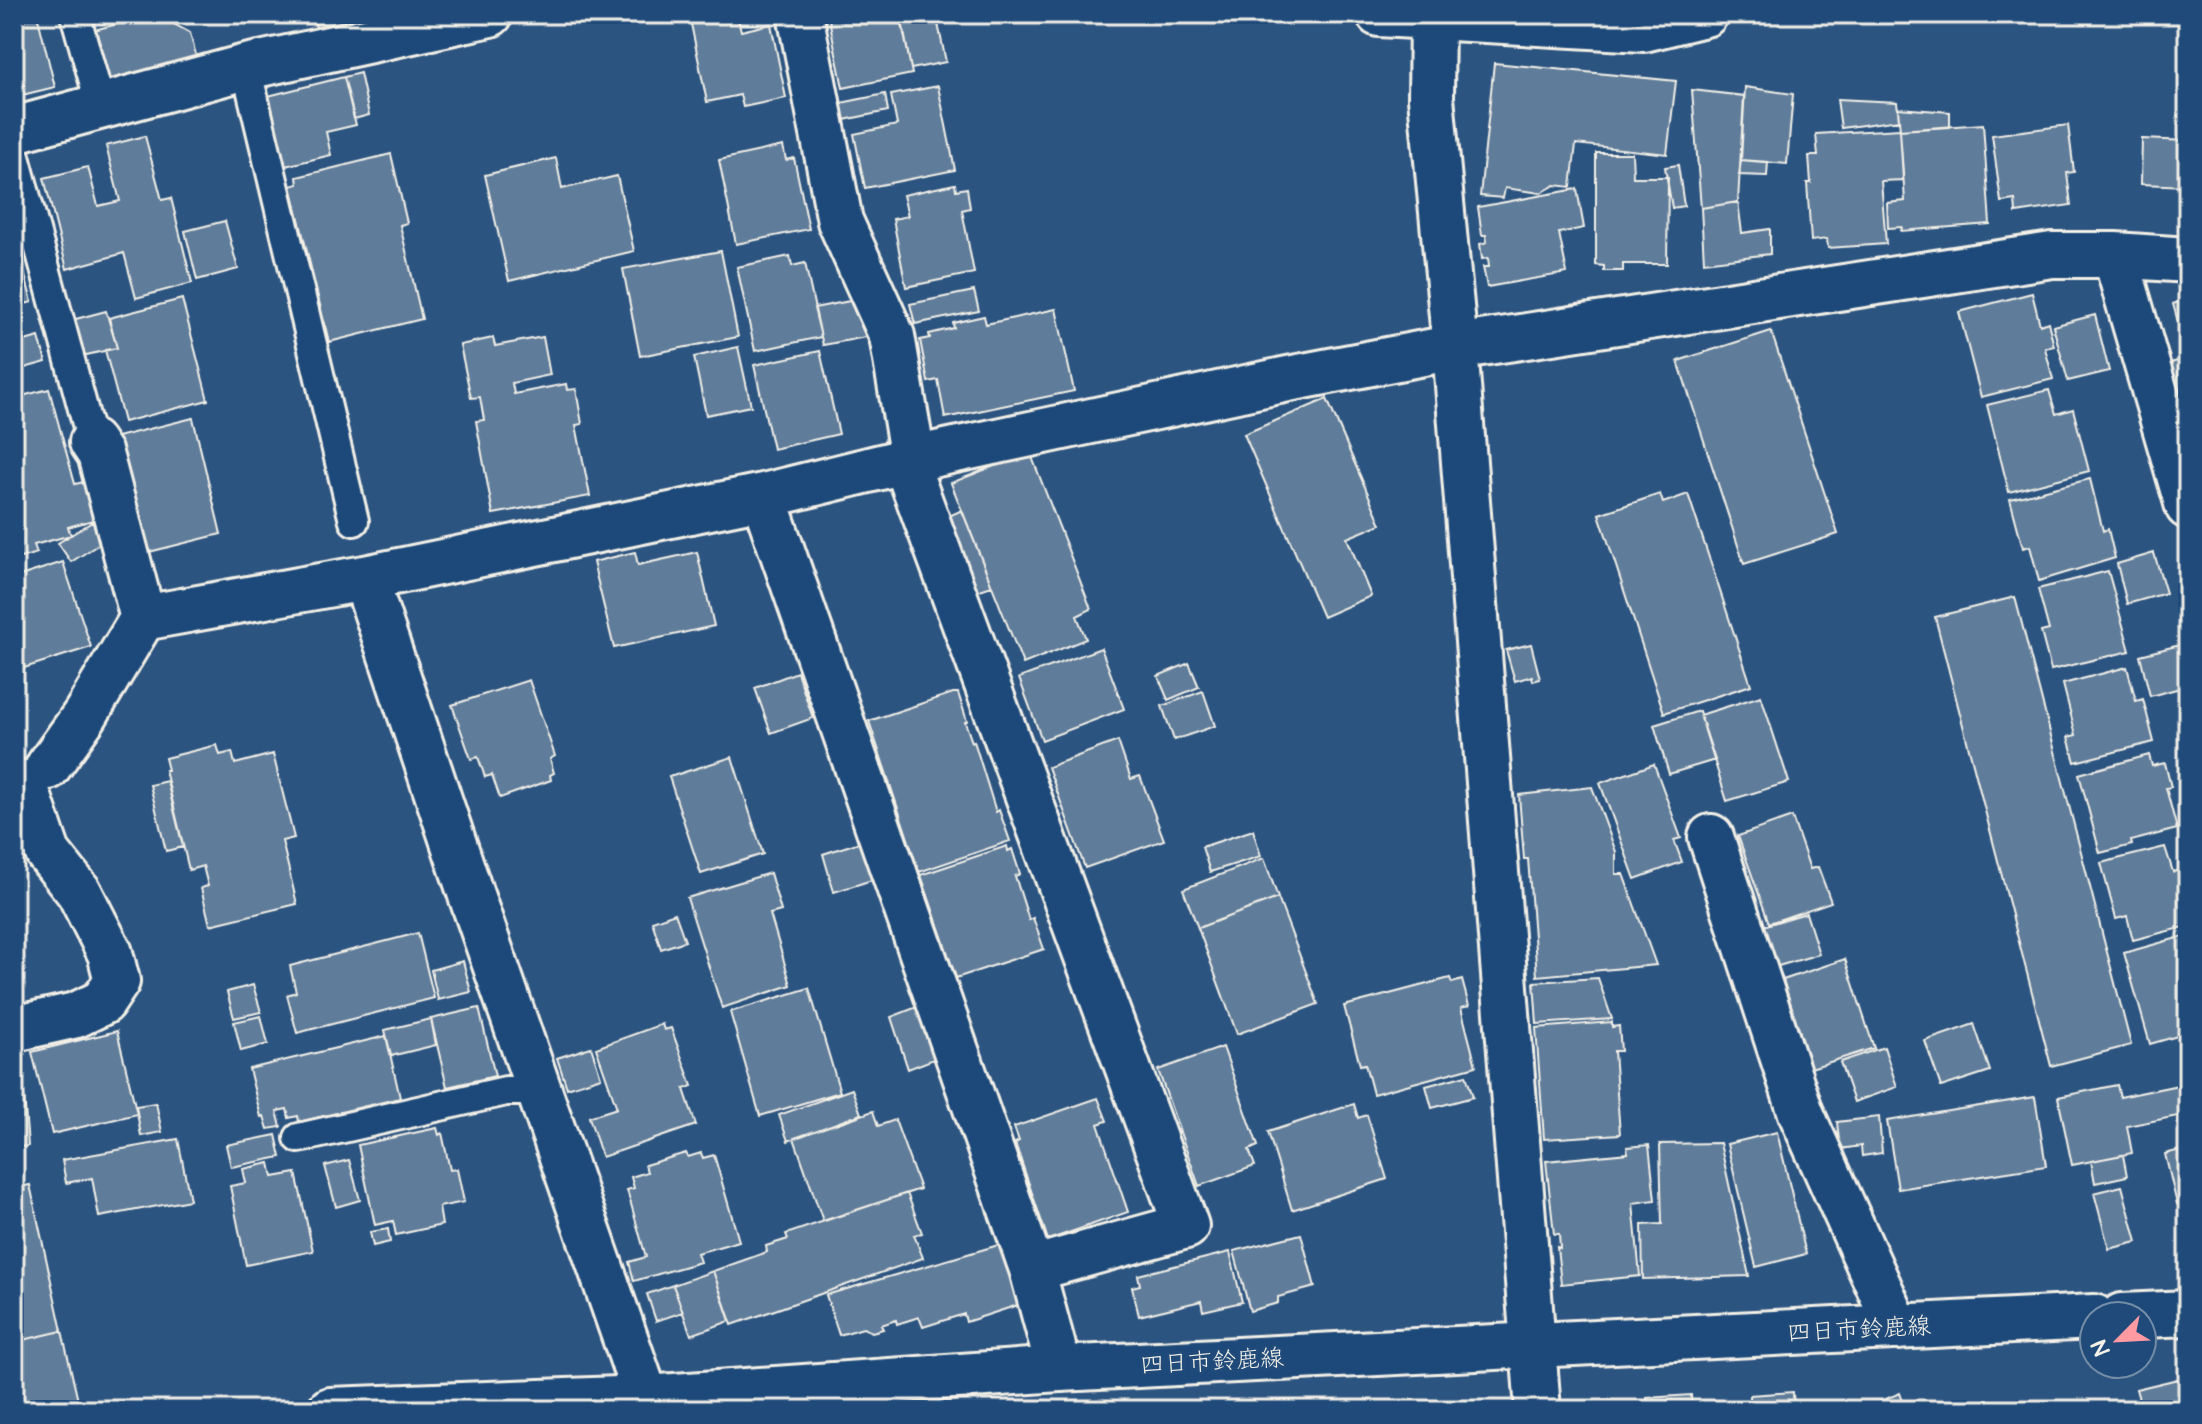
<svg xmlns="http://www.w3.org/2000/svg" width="2202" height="1424" font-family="'Architects Daughter','Klee One',sans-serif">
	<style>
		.building { fill: #5e7b9a; stroke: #f4f1e8; stroke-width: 2 }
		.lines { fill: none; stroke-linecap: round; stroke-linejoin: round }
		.lane-casing { stroke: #f4f1e8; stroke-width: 34 }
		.street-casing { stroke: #f4f1e8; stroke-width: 50 }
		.secondary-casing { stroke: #f4f1e8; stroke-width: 50 }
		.lane { stroke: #1f4a7a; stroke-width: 28 }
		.street { stroke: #1f4a7a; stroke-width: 44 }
		.secondary { stroke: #1f4a7a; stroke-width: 44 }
		.labels { text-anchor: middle; stroke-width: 7; stroke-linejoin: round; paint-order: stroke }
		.street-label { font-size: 24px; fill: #f4f1e8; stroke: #1f4a7a }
	</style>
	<rect width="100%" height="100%" fill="#2c5481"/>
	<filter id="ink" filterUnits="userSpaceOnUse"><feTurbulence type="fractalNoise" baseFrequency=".0125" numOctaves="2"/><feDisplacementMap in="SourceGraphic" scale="16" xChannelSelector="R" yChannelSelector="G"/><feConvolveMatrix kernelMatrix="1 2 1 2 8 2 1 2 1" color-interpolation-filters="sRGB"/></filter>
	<g filter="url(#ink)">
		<!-- building -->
		<path class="building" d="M14 14H37L55 87 14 97Z
			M156 14 190 33 198 62 110 86 94 30Z
			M312 14H379L382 22 319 37Z
			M689 14H737L741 31 771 24 786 98 743 107 740 95 707 102Z
			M828 14H900L912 74 843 88Z
			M936 14 946 62 911 69 902 21Z
			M1494 63 1676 81 1667 154 1576 144 1571 187 1555 185 1541 193 1505 188 1503 198 1480 196Z
			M360 73 369 115 354 119 344 77Z
			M344 77 356 125 326 132 331 155 281 167 264 97Z
			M938 86 955 170 865 188 854 134 897 125 891 95Z
			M1745 87 1793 94 1787 164 1741 160Z
			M1692 90 1744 96 1738 202 1701 208Z
			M885 94 888 111 844 120 841 103Z
			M1837 99 1897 102 1899 120 1841 128Z
			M1898 108 1950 112V127L1900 130Z
			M1983 124 1990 224 1901 231 1902 227 1888 228 1887 203 1905 201 1900 130Z
			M2068 125 2074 172 2067 173 2071 205 2016 213 2015 200 2001 202 1992 135Z
			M1900 129 1903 180 1881 181 1886 244 1828 248 1827 239 1811 241 1807 183H1811L1809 156H1818L1816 134Z
			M145 136 162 200 171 198 192 283 136 298 124 253 67 269 44 178 88 167 98 206 120 201 106 146Z
			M2142 139 2188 141V186L2141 184Z
			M783 146 786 160 794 158 809 229 736 244 719 160Z
			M1596 153H1632L1633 177H1668L1667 264H1623V271H1604V266L1596 265Z
			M391 154 407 223 400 225 422 319 329 342 291 186 298 184 297 177Z
			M556 158 562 189 617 176 634 251 509 281 485 175Z
			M1741 160 1768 162 1767 176 1739 175Z
			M1678 165 1684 206 1672 208 1665 167Z
			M955 184 956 190 967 188 970 208 962 210 974 273 906 287 893 219 908 216 903 195Z
			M1577 189 1584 228 1559 233 1567 273 1487 287 1483 267H1489L1488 258 1482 259 1480 244 1487 242 1486 235H1482L1478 207Z
			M1738 202 1742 233 1770 229V254L1704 262 1701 208Z
			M225 221 238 269 197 280 185 231Z
			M14 235 32 302 14 307Z
			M721 251 738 337 640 356 623 269Z
			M790 256 792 266 805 263 821 337 755 351 737 267Z
			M974 291 979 311 915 324 910 304Z
			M2032 293 2040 325 2048 322 2054 346 2045 348 2053 379 1981 397 1959 312Z
			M182 299 208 400 124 422 105 350 117 348 109 318Z
			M2188 299V342L2184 343 2173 304Z
			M850 301 866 337 823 345 814 308Z
			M1056 309 1074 391 945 418 938 380 928 382 920 340 930 338 929 334 954 328 953 323 984 316 986 324Z
			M106 311 117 348 82 356 72 320Z
			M2095 315 2109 371 2068 381 2053 326Z
			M1771 331 1838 534 1744 564 1678 361Z
			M39 337 46 362 14 371V344Z
			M543 337 550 375 512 383 514 394 566 384 567 390 576 389 582 424 576 425 590 496 493 514 476 421 484 420 480 397 471 398 460 345 493 338 495 346Z
			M738 347 751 406 706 415 694 357Z
			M820 351 839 434 773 449 754 365Z
			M2188 358V388L2175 391 2167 364Z
			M49 389 75 484 84 482 93 520 68 527 71 535 34 545 37 553 14 560V398Z
			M2049 390 2056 414 2073 409 2089 471 2009 492 1987 405Z
			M1327 399 1381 524 1347 538 1371 596 1323 617 1244 434Z
			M193 418 221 534 145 553 117 437Z
			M1030 452 1091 609 1077 616 1086 639 1023 664 951 483Z
			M2090 479 2103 531 2108 529 2115 558 2039 581 2030 546 2023 548 2010 499Z
			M1660 494 1663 503 1688 494 1751 685 1664 713 1599 514Z
			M962 510 992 586 977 591 949 516Z
			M92 522 104 541 71 562 58 543Z
			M635 552 638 565 697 552 714 626 614 648 593 562Z
			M2154 553 2166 593 2127 604 2117 564Z
			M63 562 91 647 24 668 14 637V578Z
			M2108 571 2130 651 2051 670 2041 632 2049 630 2038 589Z
			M2015 597 2131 1045 2051 1066 1935 617Z
			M1531 644 1540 679 1533 681 1532 676 1515 681 1506 650Z
			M2180 645 2188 686 2150 696 2140 655Z
			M1101 648 1124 709 1042 740 1019 678Z
			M1189 663 1199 687 1168 700 1158 676Z
			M2127 667 2136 701 2143 699 2154 742 2075 762 2068 737 2076 735 2063 684Z
			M797 672 813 718 771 733 755 688Z
			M529 680 555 756 550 759 554 773 550 775 551 780 500 798 492 775 485 777 478 757 471 759 452 705Z
			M1203 691 1215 726 1174 740 1162 706Z
			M953 693H958L967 721 965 722 972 742 974 741 996 812 999 810 1010 841 919 872 869 721Z
			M1761 696 1789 782 1727 801 1700 715Z
			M1699 711 1715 760 1669 774 1654 725Z
			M1118 741 1131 779 1140 776 1164 840 1085 868 1048 767Z
			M217 745 220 755 232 752 235 764 273 754 294 838 282 841 297 904 210 925 201 888 208 886 203 866 189 870 165 770H168L165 758Z
			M2149 755 2152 766 2165 763 2171 787 2166 788 2177 829 2131 841 2132 845 2100 853 2079 774Z
			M732 757 763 854 701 874 669 777Z
			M1654 764 1681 838 1674 840 1682 862 1635 879 1600 783Z
			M167 781 183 847 166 851 150 785Z
			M1592 787 1616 852V874H1623L1656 965 1537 976 1528 859H1524L1519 795Z
			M1792 817 1810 869 1818 867 1831 902 1769 923 1738 836Z
			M1253 830 1261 856 1210 872 1202 847Z
			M860 842 872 880 834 892 823 854Z
			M1007 846 1008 851 1012 849 1020 874 1015 876 1029 920 1033 918 1044 949 956 978 921 875Z
			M2165 847 2173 872 2188 868V926L2133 940 2127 916 2116 919 2101 863Z
			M1264 858 1278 898 1198 928 1183 889Z
			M770 873 781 911 770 914 791 985 722 1008 687 898Z
			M1278 898 1318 1004 1237 1034 1198 928Z
			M675 913 685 941 661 949 652 921Z
			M1806 913 1819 954 1775 967 1763 926Z
			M418 933 434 998 297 1033 287 995 296 992 290 966Z
			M2188 935V1033L2150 1044 2124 953Z
			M1845 959 1874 1048 1811 1068 1783 980Z
			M463 961 471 992 438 1000 431 970Z
			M1450 978 1452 983 1462 980 1469 1006 1461 1008 1476 1066 1373 1094 1365 1064 1360 1065 1344 1006Z
			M1598 978 1612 1019 1537 1024 1534 982Z
			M253 985 261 1012 234 1018 227 992Z
			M809 988 840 1092 760 1116 730 1012Z
			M917 1007 934 1059 908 1069 891 1017Z
			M479 1008 495 1076 447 1087 431 1019Z
			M261 1016 268 1044 241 1051 234 1022Z
			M431 1019 436 1045 391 1056 385 1030Z
			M1612 1022V1027L1619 1026 1621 1051H1614L1620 1134 1544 1139 1536 1028Z
			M662 1024 664 1030 671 1028 692 1086 684 1089 696 1125 602 1157 589 1117 617 1108 596 1048Z
			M1974 1024 1990 1071 1941 1087 1925 1041Z
			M117 1031 137 1114 52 1134 32 1052Z
			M386 1036 400 1098 299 1122 298 1116 289 1118 287 1109 277 1111 281 1127 268 1129 264 1116 261 1117 249 1069Z
			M591 1047 601 1077 567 1088 557 1058Z
			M1223 1047 1258 1146 1249 1150 1255 1166 1199 1186 1158 1070Z
			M1884 1047 1897 1087 1854 1102 1840 1062Z
			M1466 1075 1473 1097 1432 1108 1426 1086Z
			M2188 1083V1114L2127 1126 2132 1153 2072 1165 2058 1097 2117 1085 2120 1097Z
			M852 1089 861 1114 788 1141 779 1115Z
			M14 1096H24L28 1146 14 1148Z
			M2035 1097 2046 1166 1898 1189 1887 1121Z
			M1098 1098 1107 1121 1098 1124 1128 1212 1048 1240 1015 1143 1019 1141 1014 1127Z
			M156 1103 162 1132 141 1136 136 1106Z
			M1354 1104 1358 1118 1367 1115 1387 1179 1292 1210 1268 1132Z
			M873 1111 878 1126 895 1120 920 1189 823 1221 794 1138Z
			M1879 1117 1882 1153 1862 1156 1861 1146 1840 1149 1837 1122Z
			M437 1128 439 1135 442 1133 450 1170 457 1169 464 1202 439 1207 442 1225 396 1235 393 1221 375 1225 358 1145Z
			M1777 1132 1806 1254 1756 1267 1727 1144Z
			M276 1135 281 1157 231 1167 226 1145Z
			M178 1139 190 1200 99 1217 92 1178 66 1183 62 1160Z
			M1720 1143 1749 1276 1643 1279 1642 1225 1662 1224 1660 1144Z
			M1649 1145 1655 1200 1633 1203 1640 1276 1561 1284 1557 1247 1560 1248 1559 1234H1554L1546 1161 1628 1153 1627 1147Z
			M2188 1148V1201L2177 1204 2165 1154Z
			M686 1153 688 1157 701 1153 703 1158 714 1155 739 1241 697 1253 700 1262 634 1281 629 1262 646 1257 627 1190 634 1188 631 1177 647 1172 645 1165Z
			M2123 1155 2127 1176 2095 1183 2091 1161Z
			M349 1160 360 1200 336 1207 325 1166Z
			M270 1163 273 1177 296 1173 313 1251 246 1265 230 1186 246 1183 243 1169Z
			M30 1185 62 1331 14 1342V1188Z
			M2122 1186 2137 1242 2109 1249 2094 1193Z
			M907 1193 922 1233 914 1235 923 1258 732 1325 713 1271 767 1252 766 1246 788 1239 786 1234Z
			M388 1229 390 1242 373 1246 370 1232Z
			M1301 1234 1315 1287 1278 1297V1303L1250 1311 1234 1251Z
			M1002 1244 1021 1304 966 1322 964 1314 923 1327 919 1317 897 1324 896 1320 881 1325 883 1329 872 1332 863 1328 839 1335 826 1295Z
			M1230 1252 1242 1302 1203 1311 1201 1301 1139 1316 1132 1287 1140 1285 1138 1275Z
			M713 1271 730 1321 691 1335 673 1285Z
			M673 1285 683 1312 656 1321 647 1294Z
			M62 1331 78 1401 36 1410H14V1342Z
			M2178 1379 2187 1410H2142L2136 1389Z
			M1793 1392 1794 1410H1750V1395Z
			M1900 1393 1906 1410H1868L1879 1406 1878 1402Z
			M1691 1395 1692 1410H1647V1398Z"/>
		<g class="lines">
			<defs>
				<path id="lane" d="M75 14 101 106
					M246 67 354 521
					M14 153 92 442
					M299 1138 506 1091H540"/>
				<path id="street" d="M800 14 840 221 892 336 913 459
					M1379 14 1644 29 1705 14
					M1432 19 1431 98 1455 347 1538 1410
					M14 130 246 67 490 14
					M2115 255 2188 506
					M92 442 100 454 143 618
					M905 461 1186 1226 1032 1269
					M763 496 1032 1269 1059 1369
					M365 578 471 895 646 1398
					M48 767 85 715 143 618 365 578 763 496 913 459 1288 379 1455 347 2052 255H2115L2188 260
					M1711 837 1801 1113 1897 1327
					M14 1029 76 1015 103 1002 117 981 110 953 79 892 48 853 24 783"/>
				<path id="secondary" d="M2122 1316 2188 1313
					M330 1410 646 1398 1059 1369 2094 1317"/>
			</defs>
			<!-- lane casing -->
			<use href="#lane" class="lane-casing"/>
			<!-- street casing -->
			<use href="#street" class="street-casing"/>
			<!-- secondary casing -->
			<use href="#secondary" class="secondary-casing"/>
			<!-- lane -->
			<use href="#lane" class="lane"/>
			<!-- street -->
			<use href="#street" class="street"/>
			<!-- secondary -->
			<use href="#secondary" class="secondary"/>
		</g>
	</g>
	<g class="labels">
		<!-- street labels -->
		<g class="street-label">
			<text transform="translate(1859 1329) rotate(-3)" y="8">四日市鈴鹿線</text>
			<text transform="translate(1212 1361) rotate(-3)" y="8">四日市鈴鹿線</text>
		</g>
	</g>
	<!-- margin -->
	<rect width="2202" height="1424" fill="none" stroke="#1f4a7a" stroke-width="48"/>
	<rect x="24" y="24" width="2154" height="1376" fill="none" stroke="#f4f1e8" stroke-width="3" filter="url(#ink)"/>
	<!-- north arrow -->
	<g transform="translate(2118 1340) rotate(246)"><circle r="38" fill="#1f4a7a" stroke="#748da6" stroke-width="2"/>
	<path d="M0-6L14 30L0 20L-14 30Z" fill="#ff9aa2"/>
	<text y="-12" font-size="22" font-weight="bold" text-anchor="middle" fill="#f4f1e8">N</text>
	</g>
</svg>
